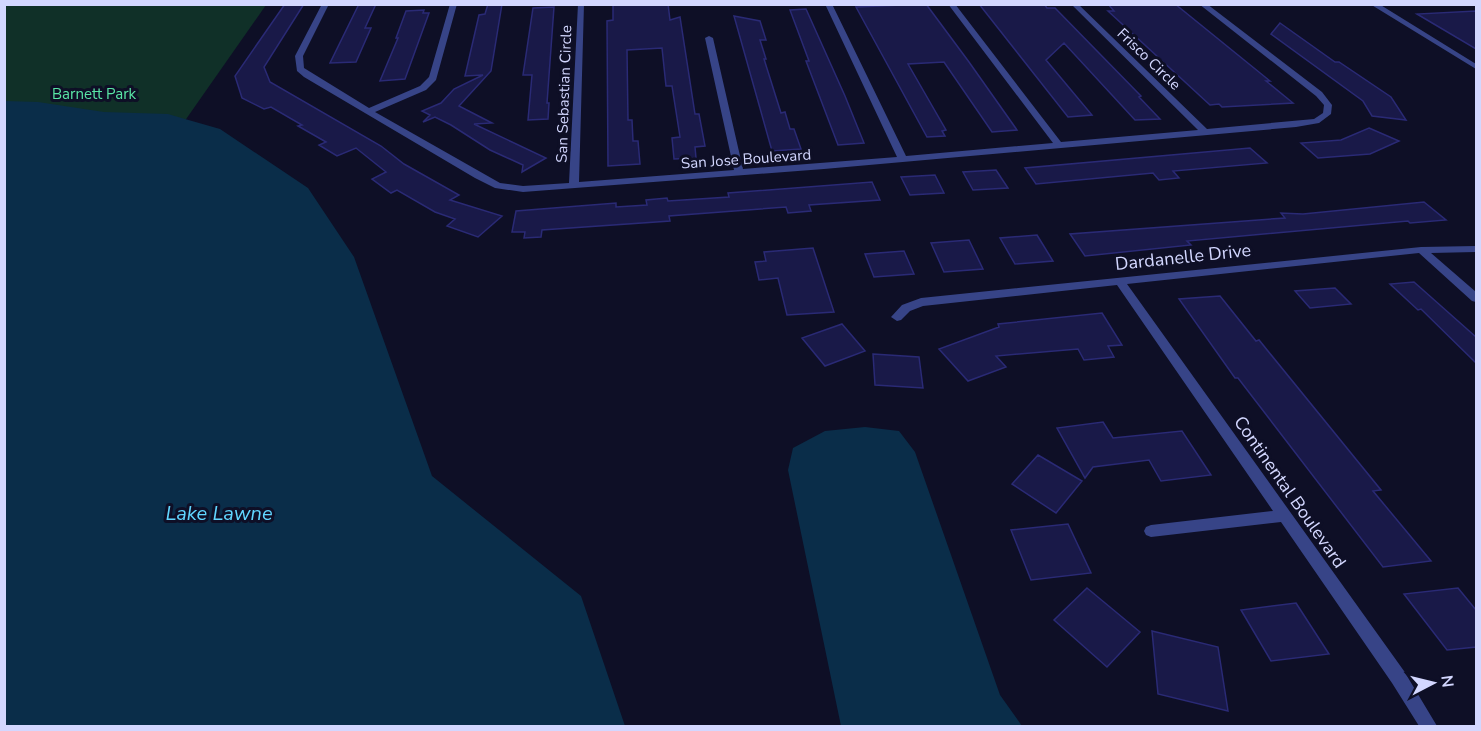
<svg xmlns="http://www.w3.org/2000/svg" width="1481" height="731" font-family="'Nunito Sans',sans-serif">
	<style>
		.green { fill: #103028 }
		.water { fill: #0a2d49 }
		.building { fill: #191948; stroke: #2a2a75; stroke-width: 1.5 }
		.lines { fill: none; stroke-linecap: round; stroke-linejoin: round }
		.street { fill: #374487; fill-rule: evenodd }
		.labels { text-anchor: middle; stroke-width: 6; stroke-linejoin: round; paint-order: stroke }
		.far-street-label { font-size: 15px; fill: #d3d7ff; stroke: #0e0f26 }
		.far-park-label { font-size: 15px; fill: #59e5a5; stroke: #0e0f26 }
		.street-label { font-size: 18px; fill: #d3d7ff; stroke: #0e0f26 }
		.water-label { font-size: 20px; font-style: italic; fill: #61d6ff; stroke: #0e0f26 }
	</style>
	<rect width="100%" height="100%" fill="#0e0f26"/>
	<!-- green -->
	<path class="green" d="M5 5H266L51 312 5 317Z"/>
	<!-- water -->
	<path class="water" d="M5 101 38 102 104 112 168 114 185 119 220 129 308 188 354 257 432 476 581 596 625 726H5Z
		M865 427 899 431 915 452 1000 695 1022 726H841L788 470 793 448 825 431Z"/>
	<!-- building -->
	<path class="building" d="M285 4H304L264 67 270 82 381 146 404 164 459 195 450 200 502 216 478 237 447 226 455 219 435 212 397 190 391 193 372 179 386 172 356 148 337 156 319 145 326 142 298 126 302 125 271 107 264 109 242 98 235 76Z
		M359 4H376L365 28H371L356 62 330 63Z
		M488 4H502L491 71 459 106 492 123 474 124 546 158 522 172 523 165 490 150 451 125 435 117 423 122 430 115 422 111 441 103 454 89 483 75 465 76 479 15 485 14Z
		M613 4H668L670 20 680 17 695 114H699L705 146 695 147 696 158 674 159 672 138 680 137 672 86H666L662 48 627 50 628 120H632L633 141H638L640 164 608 166 607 21 613 20Z
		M926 4 969 62 1017 130 992 132 944 62 908 64 946 130 942 131 945 136 927 137 856 7Z
		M979 4H1044L1047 8H1055L1141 96 1139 97 1160 119 1135 120 1064 43 1046 60 1092 115 1068 117Z
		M1108 4H1175L1270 81H1266L1293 103 1222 107 1219 104 1210 105 1108 11H1114Z
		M554 7 547 103H549L548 119 528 120 532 75H523L533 8Z
		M806 9 845 96 864 143 838 145 806 61H809L790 10Z
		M424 10 423 13H429L405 79 380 81 398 38H396L406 11Z
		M1476 11V49L1417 14Z
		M734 16 760 21 766 40H760L766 59H764L781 113 785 112 790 129H794L801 149 772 151Z
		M1280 23 1335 62H1339L1391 97 1406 120 1372 116 1363 101 1271 34Z
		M1369 128 1399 141 1370 154 1318 158 1301 143 1341 140Z
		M1250 148 1267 163 1173 171 1179 178 1159 180 1153 173 1036 184 1025 168Z
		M996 170 1008 188 973 190 963 172Z
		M935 175 944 193 910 195 901 177Z
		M872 182 880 200 809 205 811 211 788 213 786 207 669 216 670 221 542 230 541 237 524 238 525 232H512L516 211 616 203V207L647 205 646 200 667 198 668 201 729 197 728 193Z
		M1424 202 1446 220 1410 223 1408 221 1187 241 1191 245 1085 256 1070 234 1285 218 1281 213 1303 214Z
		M1037 235 1053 261 1015 264 1000 238Z
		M969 240 983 269 944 272 931 243Z
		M813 248 834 312 787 315 778 278 759 280 755 262 766 261 764 252Z
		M904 251 914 274 874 277 865 254Z
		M1414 282 1476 337V363L1421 309 1418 310 1390 284Z
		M1335 288 1351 304 1310 308 1295 291Z
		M1220 296 1256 341 1259 340 1381 490 1373 491 1431 561 1383 567 1238 378H1235L1179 299Z
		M1102 313 1122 345 1108 346 1114 357 1084 360 1078 349 996 356 1006 367 968 381 939 349 999 327 998 324Z
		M842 324 865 351 825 366 802 338Z
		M873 354 919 357 923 388 875 385Z
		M1103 422 1113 438 1182 431 1211 475 1161 481 1149 460 1093 467 1085 478 1057 428Z
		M1038 455 1082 481 1056 513 1012 484Z
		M1068 524 1091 573 1031 580 1011 530Z
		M1087 588 1140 632 1107 667 1054 620Z
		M1458 588 1476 610V647L1447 650 1404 594Z
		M1296 603 1329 654 1271 661 1241 610Z
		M1152 631 1218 647 1228 711 1158 694Z"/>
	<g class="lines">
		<!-- street -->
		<path class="street" d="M322 4H329L303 56 304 68 369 108 420 86 429 77 450 4H457L436 80 426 90 375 112 500 183 523 186 569 183 578 4H584L579 182 734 170 705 38 709 36 713 38 743 169 897 157 825 4H832L906 156 1053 143 948 4H955L1061 142 1198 130 1071 4H1078L1207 129 1314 119 1323 113 1324 105 1316 96 1199 4H1207L1322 92 1332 105 1331 114 1319 123 1296 127 824 169 523 192 495 188 475 178 304 77 297 71 295 56Z
			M1370 4H1379L1476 64V69Z
			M1476 246V252L1431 253 1476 292V302L1472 301 1419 253 1127 284 1404 671 1437 726H1419L1392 683 1281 522 1151 537 1146 535 1144 531 1146 527 1151 525 1273 511 1117 285 923 306 910 311 901 320 897 321 891 317 902 305 921 298 1421 247Z"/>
	</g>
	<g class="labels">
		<!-- far-street labels -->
		<g class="far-street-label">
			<text transform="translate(1149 59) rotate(44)" y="5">Frisco Circle</text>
			<text transform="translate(564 94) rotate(-88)" y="5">San Sebastian Circle</text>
			<text transform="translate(746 159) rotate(-4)" y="5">San Jose Boulevard</text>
		</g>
		<!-- far-park labels -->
		<g class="far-park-label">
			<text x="94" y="99">Barnett Park</text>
		</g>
		<!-- street labels -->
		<g class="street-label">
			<text transform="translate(1183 257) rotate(-6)" y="6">Dardanelle Drive</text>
			<text transform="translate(1290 492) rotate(55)" y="6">Continental Boulevard</text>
		</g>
		<!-- water labels -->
		<g class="water-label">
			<text x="219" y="520">Lake Lawne</text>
		</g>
	</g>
	<!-- border -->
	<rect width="1481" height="731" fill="none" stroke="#d3d7ff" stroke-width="12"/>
	<!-- north arrow -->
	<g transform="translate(1433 683) rotate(83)" stroke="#0e0f26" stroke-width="4.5" paint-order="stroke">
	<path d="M0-4.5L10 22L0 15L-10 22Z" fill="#d3d7ff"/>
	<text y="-9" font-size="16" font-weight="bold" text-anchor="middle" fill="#d3d7ff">N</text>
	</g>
</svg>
